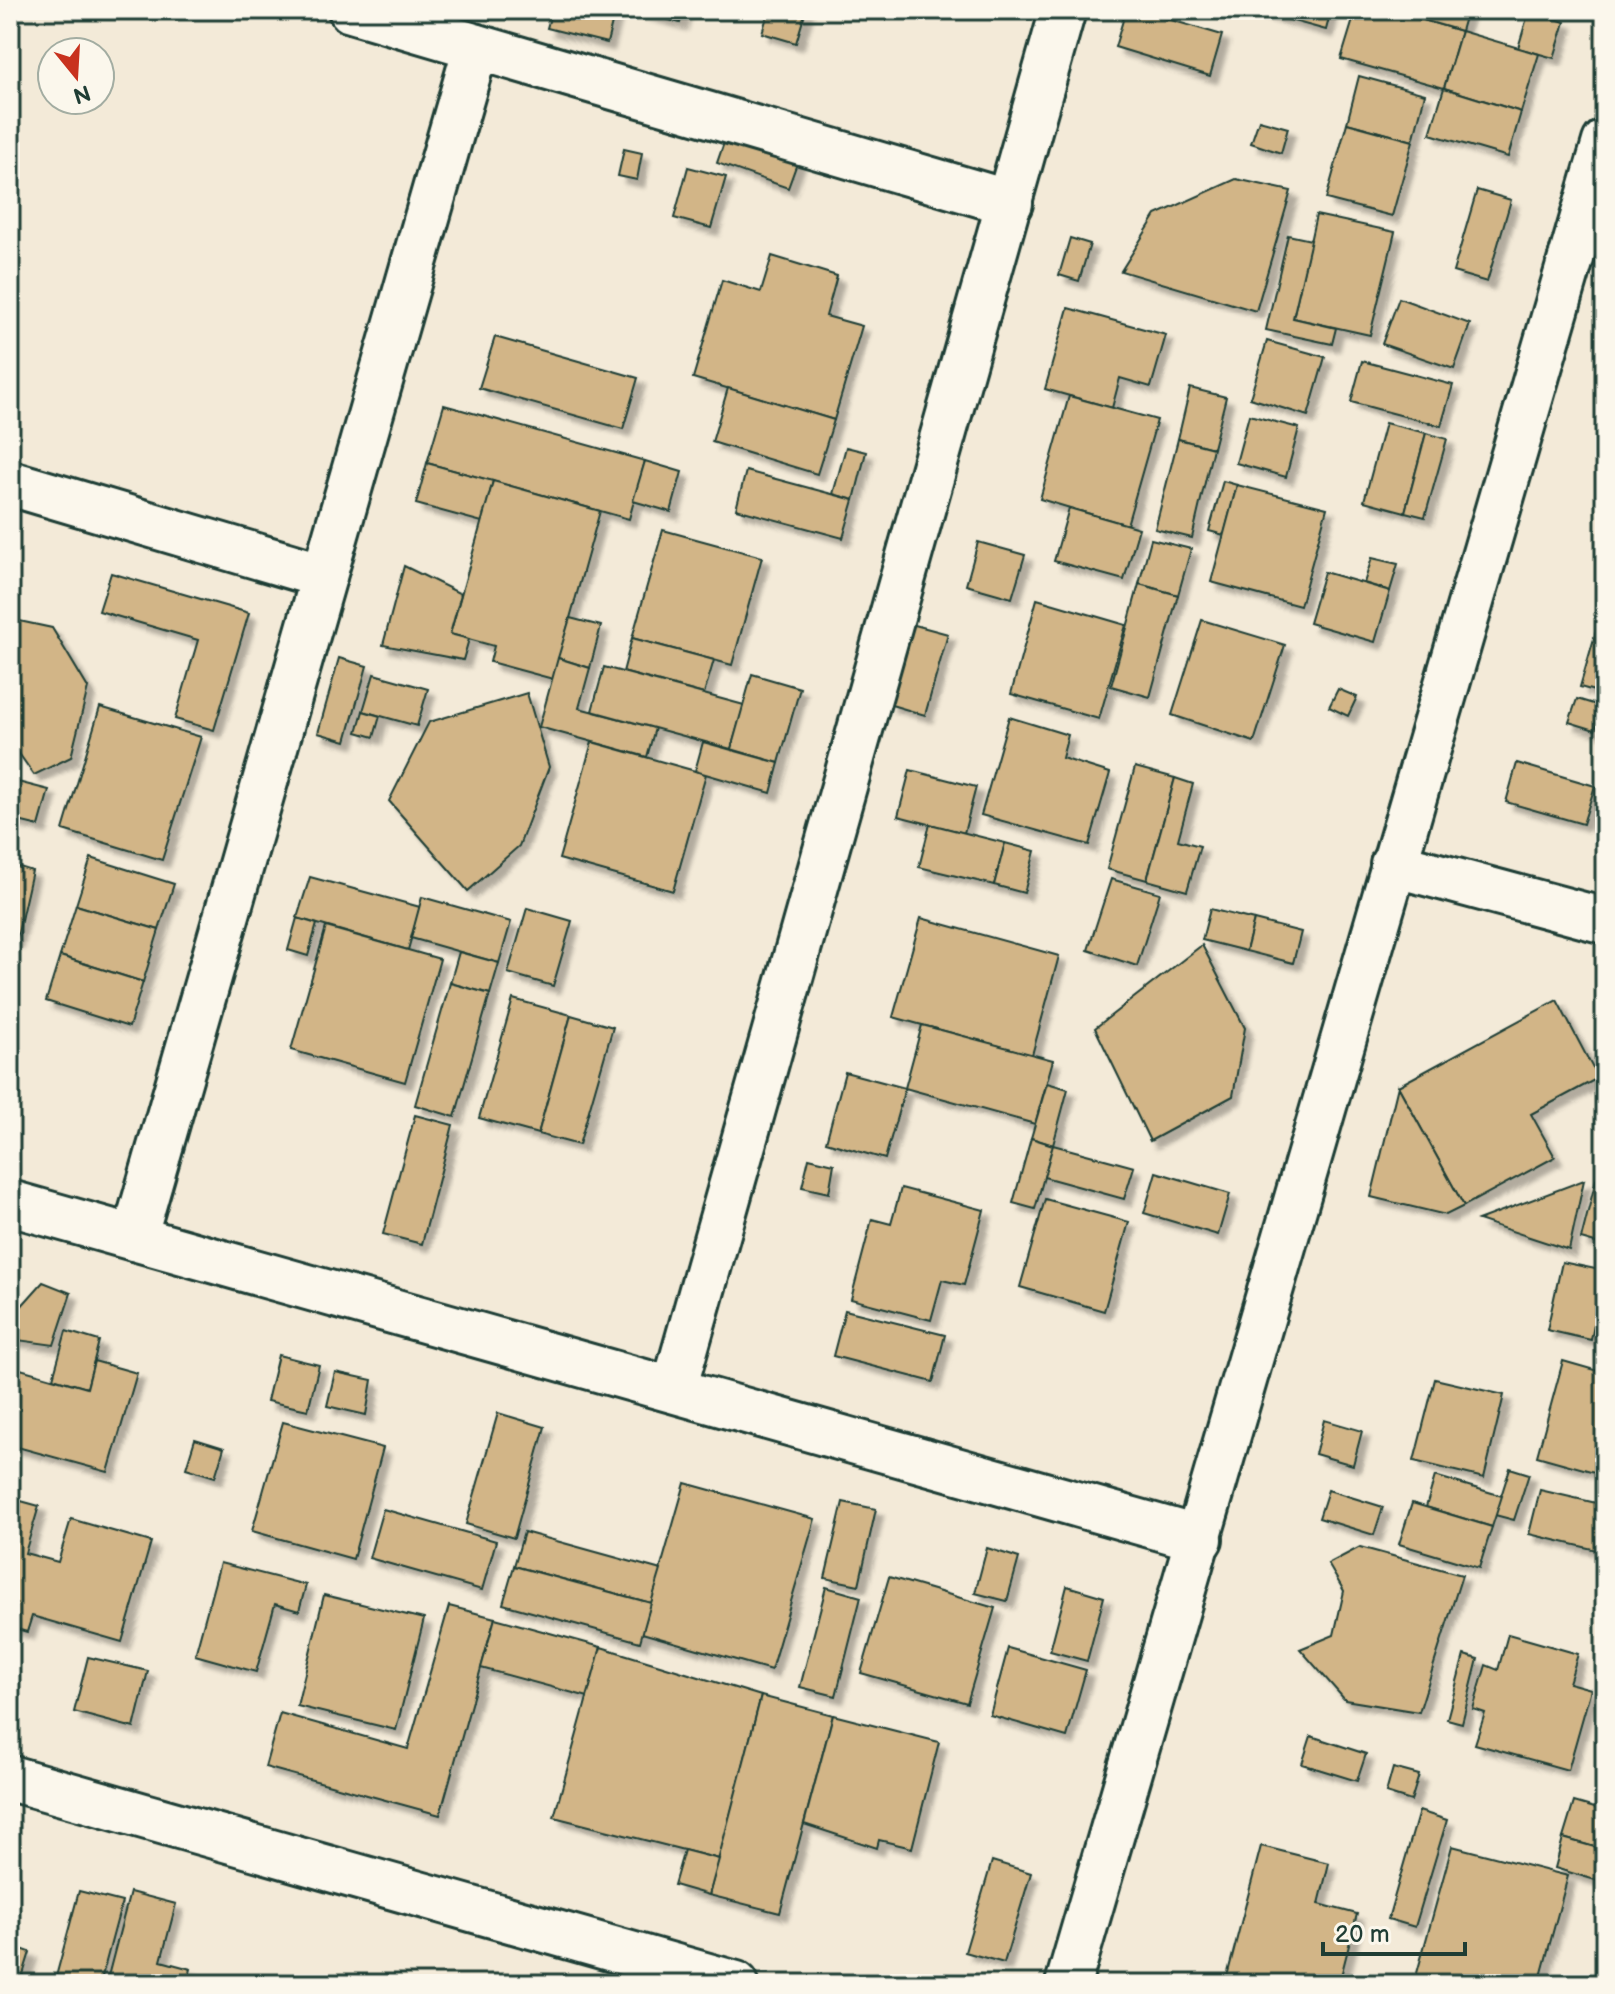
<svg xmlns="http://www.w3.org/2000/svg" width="1615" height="1994" font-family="'Balsamiq Sans',sans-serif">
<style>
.building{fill:#d2b587;stroke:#1f3d34;stroke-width:2;filter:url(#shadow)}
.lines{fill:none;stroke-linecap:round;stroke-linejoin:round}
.minor-casing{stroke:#1f3d34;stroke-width:50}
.minor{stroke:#fbf7ec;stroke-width:44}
</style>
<defs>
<filter id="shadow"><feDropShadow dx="7" dy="7" stdDeviation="2" flood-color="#0004"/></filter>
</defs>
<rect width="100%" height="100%" fill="#f3ead8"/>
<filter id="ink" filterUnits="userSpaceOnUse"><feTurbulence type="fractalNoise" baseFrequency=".0125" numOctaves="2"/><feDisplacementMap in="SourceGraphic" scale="16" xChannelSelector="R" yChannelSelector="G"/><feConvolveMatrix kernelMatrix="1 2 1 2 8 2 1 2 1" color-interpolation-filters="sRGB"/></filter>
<g filter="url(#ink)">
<g class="building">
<path d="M552,10l63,1 -8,32 -60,-15z"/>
<path d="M633,10h51l-4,13z"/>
<path d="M769,10h37l-10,33 -34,-10z"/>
<path d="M1126,10h11l85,25 -12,41 -95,-29z"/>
<path d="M1253,10h78l-5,20z"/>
<path d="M1356,10h33l72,21 -17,57 -103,-29z"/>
<path d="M1389,10h78l-6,21z"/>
<path d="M1529,11l36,11 -11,36 -36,-10z"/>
<path d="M1461,31l78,23 -18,58 -77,-24z"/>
<path d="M1359,76l66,18 -12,47 -66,-18z"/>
<path d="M1444,88l77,24 -13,45 -78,-23z"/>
<path d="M1259,120l29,8 -7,25 -30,-10z"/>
<path d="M1347,123l66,18 -21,75 -66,-17z"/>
<path d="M728,131l72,24 -12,33 -71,-25z"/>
<path d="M624,149l18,4 -5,27 -19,-4z"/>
<path d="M688,167l38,10 -15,51 -37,-10z"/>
<path d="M1236,179l55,12 -35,120 -135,-40 35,-56z"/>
<path d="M1477,190l34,10 -24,82 -34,-10z"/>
<path d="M1316,215l79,17 -25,103 -77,-17z"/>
<path d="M1288,235l23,5 -18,78 43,10 -4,16 -66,-14z"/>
<path d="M1070,238l20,6 -11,37 -20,-6z"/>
<path d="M772,256l65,20 -11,40 36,10 -28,94 -141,-42 29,-98 39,12z"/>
<path d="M1399,298l71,26 -16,45 -72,-25z"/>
<path d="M1068,308l98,27 -15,52 -31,-9 -8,30 -67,-19z"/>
<path d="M495,337l143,41 -15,51 -144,-41z"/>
<path d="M1267,341l58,16 -17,59 -58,-18z"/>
<path d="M1362,361l91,24 -12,41 -90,-24z"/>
<path d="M728,388l106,32 -17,54 -105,-32z"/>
<path d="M1190,388l36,9 -13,51 -35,-9z"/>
<path d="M1069,396l88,24 -30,105 -87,-26z"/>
<path d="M444,405l201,56 -16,58 -202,-56z"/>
<path d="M1249,415l50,13 -13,49 -50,-14z"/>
<path d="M1385,423l41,10 -21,79 -41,-11z"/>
<path d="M1426,433l21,6 -22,78 -20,-5z"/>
<path d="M1178,439l35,9 -21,90 -37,-9z"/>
<path d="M846,447l20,5 -12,48 -21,-6z"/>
<path d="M645,461l37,11 -11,40 -38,-11z"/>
<path d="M427,463l66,18 -11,41 -66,-18z"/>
<path d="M746,471l108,29 -11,38 -107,-29z"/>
<path d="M493,481l107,30 -47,168 -63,-17 4,-16 -44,-12z"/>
<path d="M1223,481l14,4 -13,50 -15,-4z"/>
<path d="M1237,485l90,23 -27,98 -89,-24z"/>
<path d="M1069,508l70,20 -15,52 -70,-19z"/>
<path d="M663,530l99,27 -30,108 -100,-27z"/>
<path d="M1151,539l40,10 -13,46 -39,-11z"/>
<path d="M978,542l47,13 -13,43 -46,-13z"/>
<path d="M1372,558l26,6 -8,27 -26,-8z"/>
<path d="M404,566l57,28 -11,40 19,5 -6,21 -80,-15z"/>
<path d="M1324,572l66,19 -15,51 -66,-19z"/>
<path d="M111,573l138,40 -35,117 -39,-11 23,-79 -99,-29z"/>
<path d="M1139,584l39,11 -28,102 -39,-11z"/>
<path d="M1037,599l89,26 -27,94 -88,-25z"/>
<path d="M1605,600v94l-25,-7z"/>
<path d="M570,618l31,8 -11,42 -32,-10z"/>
<path d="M10,619l42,9 36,60 -17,69 -37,18 -21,-30 -3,3z"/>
<path d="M1202,620l83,25 -31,97 -82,-27z"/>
<path d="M911,624l37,10 -23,81 -37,-11z"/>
<path d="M632,638l82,22 -10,34 -81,-22z"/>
<path d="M339,658l28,8 -21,75 -28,-8z"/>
<path d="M558,658l32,10 -11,40 76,20 -8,29 -108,-30z"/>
<path d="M604,667l140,38 -13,44 -139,-38z"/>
<path d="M374,674l54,15 -11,37 -54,-15z"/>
<path d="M752,674l48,14 -21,75 -48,-14z"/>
<path d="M1338,689l19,8 -9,19 -19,-9z"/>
<path d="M527,693l22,74 -30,79 -51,45 -79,-90 40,-79z"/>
<path d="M1577,699l26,8 -8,23 -26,-8z"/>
<path d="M100,707l101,30 -39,123 -99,-30z"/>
<path d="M363,711l17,5 -6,21 -17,-5z"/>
<path d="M1009,717l59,18 -6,23 48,15 -21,72 -108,-30z"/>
<path d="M592,742l114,32 -33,117 -114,-32z"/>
<path d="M703,742l76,21 -8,30 -76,-22z"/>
<path d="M1517,763l78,23 -12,38 -77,-22z"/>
<path d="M1135,767l40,11 -28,102 -40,-11z"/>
<path d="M910,770l66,17 -12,46 -66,-17z"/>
<path d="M1175,778l18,6 -15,56 22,6 -13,45 -40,-11z"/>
<path d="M10,780l39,10 -10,36 -29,-7z"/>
<path d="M930,824l75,19 -11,42 -75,-18z"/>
<path d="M1005,843l30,8 -11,42 -30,-8z"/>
<path d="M91,858l83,26 -15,46 -83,-25z"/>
<path d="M10,864l22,7 -16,71 -6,-2z"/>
<path d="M310,877l110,30 -12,43 -111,-32z"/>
<path d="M1111,879l49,14 -23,73 -49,-16z"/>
<path d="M422,897l89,25 -12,41 -88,-25z"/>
<path d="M76,905l83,25 -16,52 -83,-26z"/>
<path d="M527,908l45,13 -19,65 -45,-13z"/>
<path d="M1210,909l44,11 -8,31 -44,-11z"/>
<path d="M297,918l20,6 -9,32 -20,-6z"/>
<path d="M921,918l138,38 -27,99 -139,-38z"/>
<path d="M1254,920l47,12 -8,31 -47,-12z"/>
<path d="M326,927l114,32 -35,123 -114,-32z"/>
<path d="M1202,945l43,83 -12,68 -83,45 -55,-113z"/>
<path d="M459,952l40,11 -9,31 -40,-11z"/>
<path d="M60,956l83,26 -14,45 -83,-26z"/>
<path d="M450,983l40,11 -35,123 -40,-12z"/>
<path d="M513,999l58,16 -33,119 -59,-16z"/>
<path d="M1557,1000l41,78 -67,36 24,43 -91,49 -66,-120z"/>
<path d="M571,1015l42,12 -34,118 -41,-11z"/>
<path d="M922,1025l131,35 -18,64 -130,-36z"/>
<path d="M845,1072l60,16 -20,71 -59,-17z"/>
<path d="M1047,1083l21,6 -15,56 -22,-7z"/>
<path d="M1398,1086l66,120 -18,9 -75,-18z"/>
<path d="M415,1115l38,10 -31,119 -39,-10z"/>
<path d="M1031,1138l22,7 -18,64 -22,-6z"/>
<path d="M1605,1144v91l-3,10 -21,-6z"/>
<path d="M1053,1145l81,22 -10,32 -80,-22z"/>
<path d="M809,1158l25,6 -5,29 -27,-6z"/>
<path d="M1156,1172l74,22 -12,41 -74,-22z"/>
<path d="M1584,1180l-15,70 -91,-30z"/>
<path d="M901,1188l83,22 -20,75 -22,-5 -11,40 -80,-21 21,-80 19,5z"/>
<path d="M1045,1199l84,23 -25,89 -84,-24z"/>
<path d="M1605,1235v29l-7,-1z"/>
<path d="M1562,1262l43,9 -14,69 -44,-10z"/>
<path d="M43,1282l28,11 -17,52 -44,-6v-20z"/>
<path d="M845,1310l100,25 -12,47 -100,-26z"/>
<path d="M66,1331l33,10 -12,47 -34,-10z"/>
<path d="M278,1355l41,10 -11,45 -41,-9z"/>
<path d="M94,1361l43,12 -29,99 -98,-27v-79l77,22z"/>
<path d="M1563,1361l42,12v102l-68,-19z"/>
<path d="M335,1372l37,8 -6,35 -39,-9z"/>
<path d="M1435,1379l69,16 -20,83 -70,-17z"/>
<path d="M498,1413l47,14 -31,111 -48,-14z"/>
<path d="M1324,1420l38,11 -9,34 -38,-11z"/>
<path d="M283,1422l100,26 -30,111 -101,-28z"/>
<path d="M195,1439l29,9 -9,29 -29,-9z"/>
<path d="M1510,1468l19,6 -15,46 -19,-5z"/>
<path d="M1435,1476l67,20 -10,31 -66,-20z"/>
<path d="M685,1483l130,36 -44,151 -129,-37z"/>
<path d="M1328,1490l55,17 -9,28 -55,-17z"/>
<path d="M1540,1490l65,15v47l-76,-18z"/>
<path d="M10,1498l29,8 -14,47 33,9 13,-43 80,23 -29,100 -90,-26 -5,16 -17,-5z"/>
<path d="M843,1502l33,7 -17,76 -34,-7z"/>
<path d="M1412,1503l80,24 -13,41 -80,-24z"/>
<path d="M383,1509l113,32 -14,49 -113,-32z"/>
<path d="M524,1532l137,38 -10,33 -137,-37z"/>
<path d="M1360,1547l102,28 -43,137 -74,-12 -45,-51 34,-14 10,-44 -16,-27z"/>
<path d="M987,1548l32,10 -12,43 -32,-8z"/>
<path d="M220,1563l86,22 -7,26 -24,-7 -19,68 -61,-17z"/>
<path d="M514,1566l137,37 -11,39 -137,-38z"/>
<path d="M889,1577l106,31 -28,95 -106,-30z"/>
<path d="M1067,1586l37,11 -17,64 -37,-10z"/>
<path d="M826,1587l35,10 -25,99 -36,-9z"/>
<path d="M324,1595l100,24 -28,111 -99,-24z"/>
<path d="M449,1606l46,12 -55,197 -175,-48 15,-54 128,36z"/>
<path d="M495,1618l106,29 -13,50 -107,-29z"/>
<path d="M1508,1634l70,20 -9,29 22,6 -23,81 -93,-26 10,-31 -12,-4 13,-44 12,5z"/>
<path d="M601,1647l160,49 -42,163 -165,-42z"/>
<path d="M1008,1648l78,22 -19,67 -77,-22z"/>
<path d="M1464,1655l14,4 -16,64 -15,-4z"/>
<path d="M88,1657l60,14 -14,57 -60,-16z"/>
<path d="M761,1696l72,19 -53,198 -71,-18z"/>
<path d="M833,1715l106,27 -27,106 -33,-8 -2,8 -73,-24z"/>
<path d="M1311,1736l55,18 -9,27 -55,-17z"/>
<path d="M1393,1768l26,7 -8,26 -25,-8z"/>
<path d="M1574,1802l31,9v39l-42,-12z"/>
<path d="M1419,1811l28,9 -32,107 -27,-8z"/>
<path d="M1563,1838l42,12v33l-50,-15z"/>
<path d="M1261,1846l68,17 -10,41 38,10 -18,70h-114z"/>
<path d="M1452,1846l116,30 -29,108h-125z"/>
<path d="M684,1850l35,9 -10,36 -35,-10z"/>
<path d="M992,1861l39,12 -27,90 -39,-11z"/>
<path d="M79,1891l43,11 -22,82h-46z"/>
<path d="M130,1892l46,12 -15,57 30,8 -4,15h-81z"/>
<path d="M10,1945l20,7 -10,32h-10z"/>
</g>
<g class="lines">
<defs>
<g id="minor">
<path d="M351,10l659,193"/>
<path d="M10,483l314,93"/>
<path d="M1393,864l212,57"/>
<path d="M10,1203l1190,336"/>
<path d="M134,1238l342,-1191"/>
<path d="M674,1389l389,-1379"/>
<path d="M10,1778l726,206"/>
<path d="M1068,1984l537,-1842"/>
</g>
</defs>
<use href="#minor" class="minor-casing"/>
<use href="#minor" class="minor"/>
</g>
</g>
<rect width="1615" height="1994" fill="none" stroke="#fbf7ec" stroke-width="40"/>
<rect x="20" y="20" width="1575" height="1954" fill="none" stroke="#1f3d34" stroke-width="3" filter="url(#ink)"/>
<g transform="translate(76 76) rotate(162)"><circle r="38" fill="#fbf7ec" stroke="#a3ada2" stroke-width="2"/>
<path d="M0-6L14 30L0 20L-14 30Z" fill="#c8321e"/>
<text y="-12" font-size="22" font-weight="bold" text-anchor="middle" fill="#1f3d34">N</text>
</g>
<path d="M1323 1942v12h142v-12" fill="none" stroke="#1f3d34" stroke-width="4"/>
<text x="1335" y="1942" font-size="24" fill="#1f3d34" stroke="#fbf7ec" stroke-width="6" paint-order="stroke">20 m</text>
</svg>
